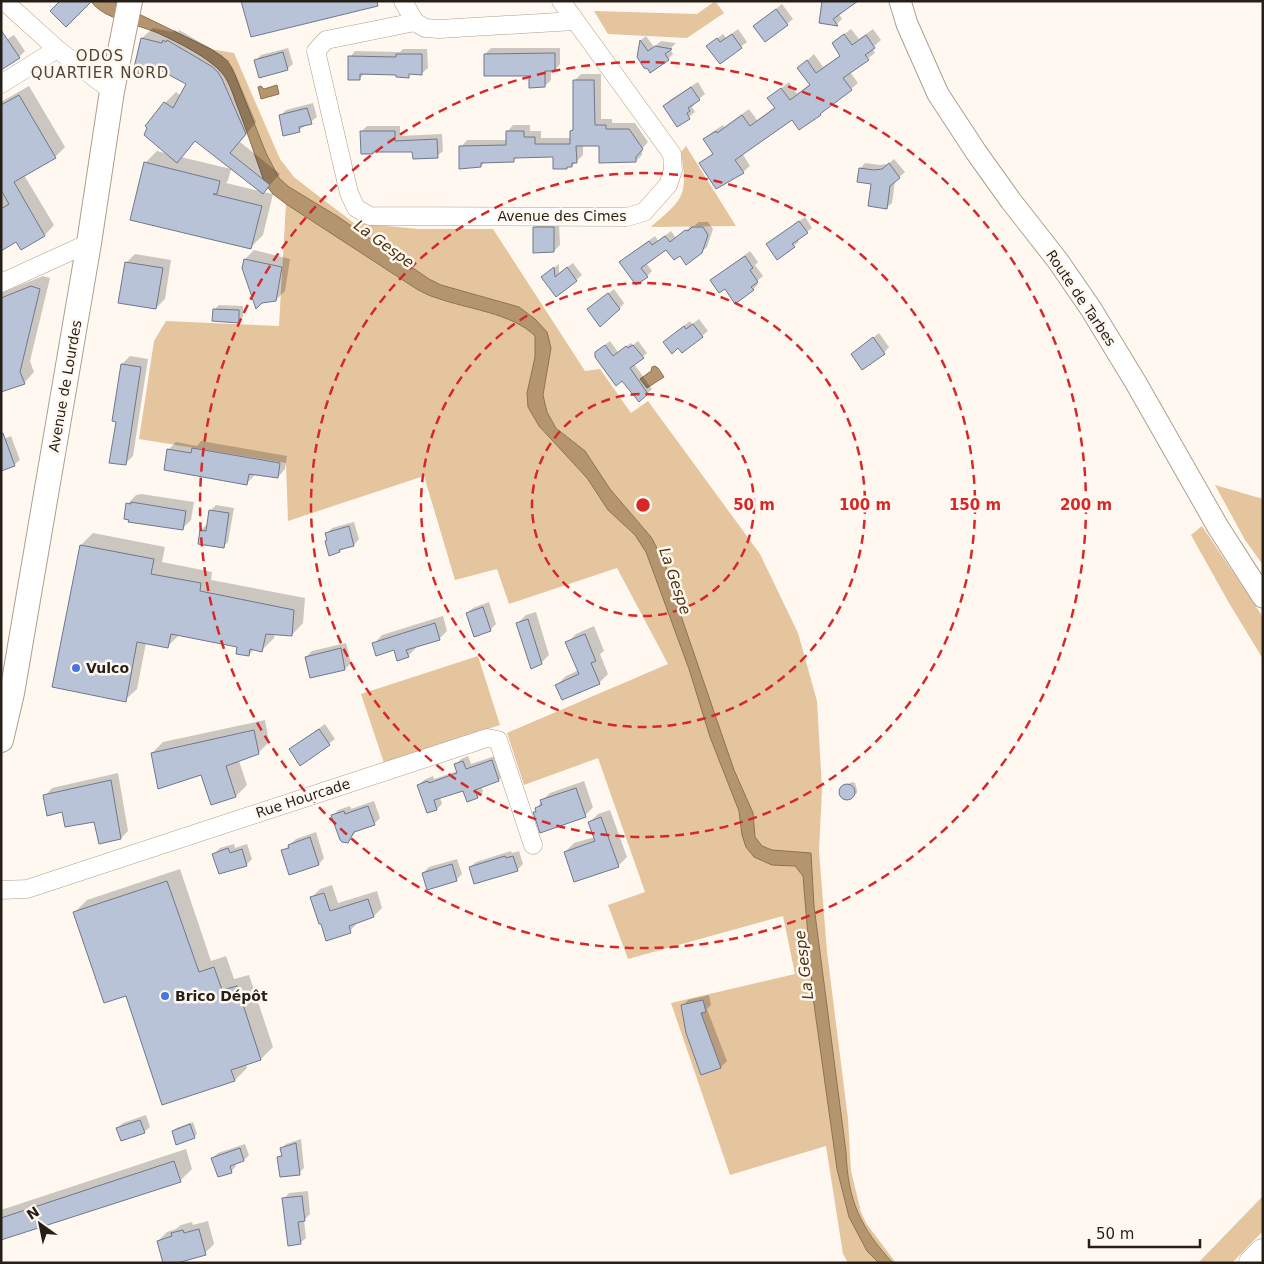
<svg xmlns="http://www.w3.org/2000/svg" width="1264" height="1264" font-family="'DejaVu Sans',sans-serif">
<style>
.green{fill:#e5c59d}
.water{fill:#b5956d;stroke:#8a7254}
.shadow{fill:#0003;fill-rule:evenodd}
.building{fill:#b9c3d8;stroke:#6f788b}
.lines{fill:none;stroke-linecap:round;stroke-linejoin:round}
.minor-casing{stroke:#ae9f8c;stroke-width:19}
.tertiary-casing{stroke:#ae9f8c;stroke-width:23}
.secondary-casing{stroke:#ae9f8c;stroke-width:26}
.motorway-casing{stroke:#ae9f8c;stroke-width:29}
.minor{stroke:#fff;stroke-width:18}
.tertiary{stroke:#fff;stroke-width:21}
.secondary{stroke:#fff;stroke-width:24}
.motorway{stroke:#fff;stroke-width:28}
.ring{fill:none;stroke:#d62828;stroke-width:2.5;stroke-dasharray:9 6}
.poi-dot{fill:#4874e7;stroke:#fff8f0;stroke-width:2}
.labels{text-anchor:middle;stroke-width:5;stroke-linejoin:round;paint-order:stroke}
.street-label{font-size:14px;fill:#251f18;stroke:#fff8f0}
.poi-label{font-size:14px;font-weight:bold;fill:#251f18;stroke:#fff8f0;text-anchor:start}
.neighbourhood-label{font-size:15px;letter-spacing:1px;fill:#514434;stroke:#fff8f0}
.water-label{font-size:15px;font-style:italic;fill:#4a3311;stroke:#fff8f0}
.centre{fill:#d62828;stroke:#fff8f0;stroke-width:2.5}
.ring-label{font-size:15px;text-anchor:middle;font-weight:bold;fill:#d62828;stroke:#fff8f0;stroke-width:5;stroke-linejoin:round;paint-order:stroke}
</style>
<rect width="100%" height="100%" fill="#fff8f0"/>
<g class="green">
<path d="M715,1l9,12 -37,25 -79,-4 -14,-23 103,3z"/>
<path d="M211,49l23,4 46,106 14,18 14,11 46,35 65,6h74l92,142 15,-2 31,44 17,-12 112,153 38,79 19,68 5,88 -3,62 8,101 21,167 3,52 10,41 5,11 30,40h-3c-33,-36 -45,-62 -47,-111l-32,-247 -3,-51 -39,-4 -10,-4 -7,-9 -2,-24 -19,-43 -56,-163 -13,-44 -14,-26 -41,-48 -25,-38 -29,-24 -9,-15 -4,-17 8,-47 -32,-41 -78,-22 -12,-6 -92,-63 -48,-29 -10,-9 -13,-25 -31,-78 -7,-14z"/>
<path d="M686,146l50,80 -85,1c33,-29 37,-30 30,-75z"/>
<path d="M286,204l129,84c7,4 15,8 22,10 30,11 75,15 98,38v21l-8,36 12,33 48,52 21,32 27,25 11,17 43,117 21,68 29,74 3,24 30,30 23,1 8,10 10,121 24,172 12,48 18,34 12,12h-31l-5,-9 -17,-108 -96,29 -59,-172 124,-29 -12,-58 -155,43 -20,-54 37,-13 -47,-134 -74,27 -17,-52 161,-69 -51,-96 -108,36 -12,-35 -42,11 -31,-104 -136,45 -2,-58 -147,-24 15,-98 12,-20 113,5z"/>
<path d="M1215,485l48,14v66l-18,-25z"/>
<path d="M1202,526l61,91v42l-34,-56 -38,-68z"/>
<path d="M478,656l22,69 -116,38 -23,-69z"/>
<path d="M1263,1196v35l-31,32h-34z"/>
</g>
<g class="water">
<path d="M91,1h21l99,48 17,12 7,14 31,78 13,25 10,9 48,29 92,63 12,6 78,22 16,12 12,13 4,16 -8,47 4,17 9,16 29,23 25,38 41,48 14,26 13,44 56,163 19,43 2,24 7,9 10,4 39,3 3,53 32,246c2,49 14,75 47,111h-14l-12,-12 -18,-34 -12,-48 -24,-172 -10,-121 -8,-10 -23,-1 -18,-8 -8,-10 -4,-12 -3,-24 -29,-74 -21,-68 -43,-117 -11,-17 -27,-25 -21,-32 -48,-52 -11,-19 -1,-14 8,-36v-21c-23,-23 -68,-27 -98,-38 -8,-2 -15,-6 -22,-10l-129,-84 -13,-10 -8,-10c-10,-28 -19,-56 -30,-84 -3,-9 -7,-20 -13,-27 -14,-16 -43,-30 -62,-39 -19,-9 -58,-15 -69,-33z"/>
<path d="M277,85l2,9 -18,5 -3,-12 3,-1 3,3z"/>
<path d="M655,366l3,2 6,9 -17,11 -7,-9 11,-8 1,-4z"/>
</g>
<g class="shadow">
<path d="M782,4l11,15 -6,5 -32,2z"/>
<path d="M839,14l3,5 -5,5 -17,-2z"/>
<path d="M153,28l20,4 2,-2 3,2 1,-2 43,25 11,13 23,54 -16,20 40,32 -17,18 10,2 -10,41 -12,12 -106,-84 12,-12 11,3 -3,-51 11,-11 5,4 7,-12 -26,-14 -6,6 -14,-38zM196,140l67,52 -37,-9 2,-3 3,-11 -50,-12z"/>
<path d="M738,29l9,13 -27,21 -12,-17 15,-12 3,4z"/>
<path d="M851,29l8,10 14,-10 8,11 -9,8 3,5 -25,19 8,11 -7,6 -59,29 -50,35 8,13 -7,6 -42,-8 12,-11 -9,-14 7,-6 12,-8 1,2 25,-18 8,11 18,-13 -6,-9 20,-16 8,12 13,-10 -11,-16 15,-14 9,13 18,-12 -8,-12z"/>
<path d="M14,35l11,16 -6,6 -18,-14z"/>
<path d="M646,36l8,11 7,-6 15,2 -6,6 3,5 -5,5 -30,-2 3,-17z"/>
<path d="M288,48l5,16 -6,5 -31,-9 5,-5z"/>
<path d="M491,48h69v16l-5,6h-4v10l-6,6 -15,-11 -45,-21z"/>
<path d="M403,49h24l1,19 -6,5h-11l-3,3 -11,-2 -32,-1 -6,6 -9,-22 5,-6 45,1z"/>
<path d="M581,74h20v45h11v4h23l13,19 -6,7v6l-6,6 -36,-16h-17v10l-11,11 -6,2 -12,-12h-36l-5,5 -28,1 -4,4 -20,-19 6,-7h40v-8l6,-7h17v6h11v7h30v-7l4,-4 -1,-46z"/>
<path d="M698,82l7,12 -11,9 1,1 -3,3 3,5 -18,14 -13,-20 6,-6z"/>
<path d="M29,86l36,61 -10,10 -31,18 30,50 -9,10 -23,13 -5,-8 -16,9v-53l4,-3 -4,-6v-85z"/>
<path d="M313,103l4,14 -18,13 -19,-14 6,-6z"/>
<path d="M367,126h33v10l42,-2 1,17 -6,5 -23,-6 -39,1 -2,2 -11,-22z"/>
<path d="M894,159l11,13 -10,9 -3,22 -6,5 -13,-25 -13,-14 5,-6 15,2 8,-1z"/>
<path d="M805,217l7,11 -15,11 2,2 -5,5 -21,-6z"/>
<path d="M540,222h19l1,23 -6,6 -20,-23z"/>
<path d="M699,222h9l5,7 -6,18 -6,5 -21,2 -13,-6 -21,15 6,8 -5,5 -21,-19 29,-21 3,5 13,-10 5,7 15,-12h3z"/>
<path d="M254,250l36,9 -5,32 -9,9 -33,-32 2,-9z"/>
<path d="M750,251l8,11 -3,3 8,11 -7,6 2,2 -5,6 -28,-3 -13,-7z"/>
<path d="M135,254l36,6 -6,39 -9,9 -30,-45z"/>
<path d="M573,263l9,12 -6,5 -34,-3 17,-13v9z"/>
<path d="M43,276l7,2 -20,83 4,11 -10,11 -23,7v-97z"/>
<path d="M614,289l10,14 -5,6 -25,-5z"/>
<path d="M219,305l24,1v11l-5,5 -24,-12z"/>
<path d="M699,319l9,12 -6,5 -38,6 26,-21 2,3z"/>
<path d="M879,333l10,14 -5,6 -32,1z"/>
<path d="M610,341l8,11 13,-9 2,2 5,-4 9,12 -13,11 18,25 -5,5 -46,-46z"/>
<path d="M130,356l18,3 -15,97 -8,8 -8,-43 5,-57z"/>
<path d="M11,436l9,24 -6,5 -13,-25z"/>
<path d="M201,441l86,15 -2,13 -7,8 -23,-4 -1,3 -8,8 -77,-35 7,-7 21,4z"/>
<path d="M141,494l53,8 -3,18 -9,9 -54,-25 8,-9z"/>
<path d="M216,505l18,3 -6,34 -5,5 -22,-17 5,-5h2l3,-15z"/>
<path d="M354,522l5,17 -5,6 -11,3 -3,3 -12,-12 -1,-5 5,-6z"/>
<path d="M93,533l72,14 -3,15 50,10 -1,8 94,18 -2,25 -11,12 -17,-2 -1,5 -12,12 -8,-1 -5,6 -10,-9 -60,-11 -12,12 -21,-4 -9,46 -12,11 -44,-155z"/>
<path d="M489,602l7,22 -6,6 -23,-17 6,-5z"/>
<path d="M536,612l13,43 -8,8 -23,-40 8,-8z"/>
<path d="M443,616l4,15 -8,8 -23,7v2l-8,8 -13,-7 -21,-5 8,-9z"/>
<path d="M594,626l10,25 -4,3 8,20 -8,8 -38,16 -5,-13 9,-9 13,-6 -12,-27 9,-9z"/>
<path d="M346,643l5,20 -6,6 -34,8 -5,-20 6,-6z"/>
<path d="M265,720l4,22 -11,11 -19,8 8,24 -11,11 -24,8 -10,-31 -50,-20 11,-11z"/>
<path d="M325,724l10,15 -34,25 -10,-15z"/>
<path d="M498,755l6,19 -5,6 -18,6 2,6 -5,5 -14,-8 -24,8 2,7 -5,5 -9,3 -10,-27 6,-5 9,-4 1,3 24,-8 -2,-7 5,-5 7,-3 3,8z"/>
<path d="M118,773l10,58 -7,7 -26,-18 -32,-9 -18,-15 7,-8z"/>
<path d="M584,781l9,26 -8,9 -50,-3 6,-12 9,-8z"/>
<path d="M852,782l3,1 2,7v3l-10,6h-3l-4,-5 2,-7z"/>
<path d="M374,801l6,17 -6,6 -17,6 -9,12 -15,-26 5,-6 12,-4 1,3z"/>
<path d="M610,810l17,47 -9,9 -53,-14 9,-9 21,-6 -5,-15 8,-8z"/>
<path d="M316,832l8,26 -5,6 -29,9 -7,-22 13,-12z"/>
<path d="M234,844l1,4 12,-4 5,15 -6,6 -32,-11 6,-6z"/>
<path d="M511,851l1,2 7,-2 4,13 -6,6 -47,-3 6,-5z"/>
<path d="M457,859l5,15 -6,6 -33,-7 6,-6z"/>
<path d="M180,869l31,92 15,-5 8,23 15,-4 24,72 -12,12 -15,5 1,4 -12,12 -72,24 -36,-109 -52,-83 12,-12z"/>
<path d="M332,885l6,18 39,-12 5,17 -8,8 -16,6 -8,9 -38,-34 8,-8z"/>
<path d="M709,995l2,10 -4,4 20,52 -6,6 -19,7 -20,-68 6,-6z"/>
<path d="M146,1115l4,12 -6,5 -26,-4 5,-5z"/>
<path d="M193,1122l4,12 -3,3 -21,-6 3,-3z"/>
<path d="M301,1139l3,29 -5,5 -20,-16 4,-3 -2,-5 5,-5z"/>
<path d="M245,1144l4,11 -5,5 -9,3 1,3 -5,6 -18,-14 5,-5z"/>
<path d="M186,1149l6,20 -12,12 -179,58v-29z"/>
<path d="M308,1191l2,23 -6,6 2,18 -6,5 -16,-44 5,-6z"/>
<path d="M208,1221l6,23 -9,9 -47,-12 9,-9 9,-3 5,-4 11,-3 1,3z"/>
</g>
<g class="building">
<path d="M60,1h32l-26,26 -16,-16z"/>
<path d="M241,1h136l1,5 -127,31z"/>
<path d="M822,1h36l-25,18 5,7 -19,-3z"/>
<path d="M776,9l12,16 -23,17 -12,-16z"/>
<path d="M1,30l19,28 -19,12z"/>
<path d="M732,34l10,14 -22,16 -14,-18 11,-8 3,4z"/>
<path d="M844,34l8,11 14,-10 9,13 -10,7 4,5 -26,18 9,12 -32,24 1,1 -22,15 -7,-10 -57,40 9,13 -28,16 -17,-26 14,-9 -10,-15 13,-8 1,2 25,-18 8,11 25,-18 -8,-10 14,-10 9,12 20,-15 -13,-17 10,-8 9,13 24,-17 -8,-13z"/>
<path d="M141,38l21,5 1,-3 3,2 1,-2 44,26 7,6 4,7 24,55 -16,19 40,32 -7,9 -68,-53 -18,22 -33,-28 3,-7 -2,-2 19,-24 9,6 13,-24 -28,-15 -1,9 -24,-6z"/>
<path d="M640,40l8,11 7,-5 17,3 -7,5 4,6 -19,13 -2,-4 -4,-1 -7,-11z"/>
<path d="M283,52l5,18 -29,8 -5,-18z"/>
<path d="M555,53v18h-10v16l-16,1v-12h-45v-22z"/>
<path d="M396,54h26v21l-13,-1v4l-13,-1v-2l-36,-1v6h-12v-24l48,1z"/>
<path d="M573,80h21l1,45h11v4h23l14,20 -7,8v5l-37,1v-17h-23l1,17h-5v4h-5v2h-14v-12l-39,1v4l-33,1v4l-22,2v-23l47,-1v-14h18v6h11v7h35v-13l3,-1z"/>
<path d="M691,87l9,13 -12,8 2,3 -3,2 3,6 -13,8 -14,-21z"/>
<path d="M19,95l37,63 -42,24 31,54 -24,14 -5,-8 -15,9v-42l8,-5 -8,-14v-85z"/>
<path d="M307,108l5,16 -13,3 1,5 -17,4 -4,-21z"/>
<path d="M360,131h35v10l42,-2 1,19 -25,1 -1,-7h-39v2h-12z"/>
<path d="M144,162l76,19 -3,13h-4l49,12 -11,43 -121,-29z"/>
<path d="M889,163l11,15 -10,8 -3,23 -19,-3 3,-22 -14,-2 2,-14 15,2 8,-1z"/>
<path d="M799,221l9,12 -16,11 3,3 -18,13 -11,-16z"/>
<path d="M533,227h21v25l-21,1z"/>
<path d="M692,227h11l5,8 -6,18 -16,12 -6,-9 -6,4 -8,-10 -25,18 7,9 -12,8 -17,-23 30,-21 3,4 13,-9 5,6 15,-12 3,1z"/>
<path d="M745,256l8,12 -3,2 8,12 -7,5 3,3 -19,14 -10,-15 -6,4 -9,-13z"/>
<path d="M244,259l38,8 -6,34 -14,2 -6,6 -14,-41z"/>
<path d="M125,262l38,6 -7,41 -38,-6z"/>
<path d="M554,267l1,10 12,-10 10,14 -21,16 -15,-20z"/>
<path d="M31,286l9,3 -20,83 5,12 -24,8v-94z"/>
<path d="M608,293l12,16 -20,18 -13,-18z"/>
<path d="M213,309l26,1v13l-27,-2z"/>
<path d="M693,324l10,13 -21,16 -4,-5 -6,6 -9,-12 21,-16 2,3z"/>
<path d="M873,337l12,17 -23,16 -11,-16z"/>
<path d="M605,345l8,11 13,-10 2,2 5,-3 11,13 -14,10 18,26 -9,8 -17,-21 -6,5 -21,-29v-5z"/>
<path d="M121,364l20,3 -15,98 -17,-2 7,-41 -4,-1z"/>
<path d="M1,433h2l12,33 -14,5z"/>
<path d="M192,448l88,15 -2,15 -29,-4 -2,11 -83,-15 3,-21 24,4z"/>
<path d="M131,502l55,9 -3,19 -55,-8 1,-2 -5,-1 2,-16 5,1z"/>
<path d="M209,510l20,3 -5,35 -26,-4 2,-14 6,1z"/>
<path d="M349,526l5,20 -15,4 1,2 -11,4 -4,-15 2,-1 -2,-7z"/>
<path d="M80,545l74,14 -3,15 50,9 -1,8 94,19 -2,26 -26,-2 -4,18 -12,-3 -1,7 -13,-2 1,-7 -66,-13 -3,14 -31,-6 -11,60 -74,-15z"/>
<path d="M483,607l8,24 -17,6 -8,-24z"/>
<path d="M528,619l14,45 -11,5 -15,-46z"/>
<path d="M435,623l5,17 -34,10 3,7 -12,4 -3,-11 -18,6 -4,-13z"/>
<path d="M585,634l10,25 1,2 -5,2 9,21 -38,16 -7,-15 24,-11 -14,-32z"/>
<path d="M341,648l4,22 -35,8 -5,-21z"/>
<path d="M319,729l11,16 -30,21 -11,-17z"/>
<path d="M254,730l5,24 -33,12 10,31 -25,8 -10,-30 -43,14 -7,-36z"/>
<path d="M492,760l7,21 -24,9 3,8 -11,4 -4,-11 -29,9 3,10 -10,3 -10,-28 11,-4 1,2 28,-10 -3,-9 9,-3 3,8z"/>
<path d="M111,780l10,59 -22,5 -5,-22 -29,5 -3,-15 -15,4 -4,-21z"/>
<circle cx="847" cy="792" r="8"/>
<path d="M576,788l10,29 -46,16 -7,-21h3l-1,-4 7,-3 -2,-5z"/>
<path d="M368,806l7,19 -21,7 -6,11 -6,-1 -2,-2 -9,-25 13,-4 1,3z"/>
<path d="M601,817l18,50 -45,15 -10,-30 31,-11 -7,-19z"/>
<path d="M310,837l9,28 -30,10 -8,-25 8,-2 -1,-3z"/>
<path d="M228,848l2,5 12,-4 5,17 -28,8 -7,-20z"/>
<path d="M505,856l1,2 7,-2 5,15 -44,13 -5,-17z"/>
<path d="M452,864l5,17 -30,9 -5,-17z"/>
<path d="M167,881l32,91 15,-5 8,23 15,-4 24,74 -30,10 4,11 -73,24 -36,-109 -22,7 -31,-91z"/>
<path d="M324,893l6,18 38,-12 6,18 -25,9 2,7 -25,8 -5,-17h-2l-9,-27z"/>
<path d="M703,1000l3,12 -5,1 20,55 -20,7 -15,-42 -5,-28z"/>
<path d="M140,1120l5,13 -24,8 -5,-13z"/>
<path d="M190,1124l5,14 -19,7 -4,-14z"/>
<path d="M296,1143l4,32 -20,2 -3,-20 5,-1 -2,-8z"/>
<path d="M240,1148l4,13 -14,5 2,7 -14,4 -7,-19z"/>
<path d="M174,1161l7,21 -180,58v-22z"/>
<path d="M302,1196l3,25 -7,1 3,22 -13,2 -6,-48z"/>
<path d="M199,1229l7,26 -29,8h-14l-6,-22 15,-5 -1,-3 12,-3 1,3z"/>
</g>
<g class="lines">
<defs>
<g id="minor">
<path d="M4,1l53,48 55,42"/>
<path d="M403,1l12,21 -89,18 -10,11 33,142 7,15 14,8 257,1 17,-5 24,-27 5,-15 -1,-16 -111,-153"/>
<path d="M415,22l10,6 14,1 135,-8"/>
<path d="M1,84l56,-35"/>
<path d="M1,283l88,-40"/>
<path d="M1,890l26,-1 460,-151 11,2 35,105"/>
</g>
<path id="tertiary" d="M900,1l7,23 31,70 38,58 35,49 47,60 33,48 45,74 82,144 45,70"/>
<path id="secondary" d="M1,740l11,-47 77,-450 23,-152 18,-90"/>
<path id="motorway" d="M1253,1263l10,-10"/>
</defs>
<use href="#minor" class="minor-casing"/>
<use href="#tertiary" class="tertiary-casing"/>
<use href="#secondary" class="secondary-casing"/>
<use href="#motorway" class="motorway-casing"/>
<use href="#minor" class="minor"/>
<use href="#tertiary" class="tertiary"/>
<use href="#secondary" class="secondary"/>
<use href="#motorway" class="motorway"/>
</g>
<g class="ring">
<circle cx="643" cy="505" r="111"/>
<circle cx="643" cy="505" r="222"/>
<circle cx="643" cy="505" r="332"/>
<circle cx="643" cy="505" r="443"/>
</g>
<g class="poi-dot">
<circle cx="76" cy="668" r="5"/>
<circle cx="165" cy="996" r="5"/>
</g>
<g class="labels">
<g class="street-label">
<text x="562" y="221">Avenue des Cimes</text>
<text transform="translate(1081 298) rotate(56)" y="5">Route de Tarbes</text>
<text transform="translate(65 386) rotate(-80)" y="5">Avenue de Lourdes</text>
<text transform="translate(303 798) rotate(-18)" y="5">Rue Hourcade</text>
</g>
<g class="poi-label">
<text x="86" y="673">Vulco</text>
<text x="175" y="1001">Brico Dépôt</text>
</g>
<g class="neighbourhood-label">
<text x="100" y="61">ODOS<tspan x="100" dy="17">QUARTIER NORD</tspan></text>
</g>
<g class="water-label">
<text transform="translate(384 244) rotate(36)" y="5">La Gespe</text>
<text transform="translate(675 581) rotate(71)" y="5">La Gespe</text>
<text transform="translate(804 965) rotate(-97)" y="5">La Gespe</text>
</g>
</g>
<circle cx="643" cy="505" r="8" class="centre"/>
<g class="ring-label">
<text x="754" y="510">50 m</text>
<text x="865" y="510">100 m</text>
<text x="975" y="510">150 m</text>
<text x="1086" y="510">200 m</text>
</g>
<rect width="1264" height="1264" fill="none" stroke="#251f18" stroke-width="5"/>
<g transform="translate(40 1224) rotate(327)" stroke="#fff8f0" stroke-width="4" paint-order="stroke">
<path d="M0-4L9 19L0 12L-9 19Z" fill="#251f18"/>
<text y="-8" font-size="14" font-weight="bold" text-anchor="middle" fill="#251f18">N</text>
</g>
<path d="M1089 1239v8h111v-8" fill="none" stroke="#251f18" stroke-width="2.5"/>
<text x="1096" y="1239" font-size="15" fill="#251f18" stroke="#fff8f0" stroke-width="4" paint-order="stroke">50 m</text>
</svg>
